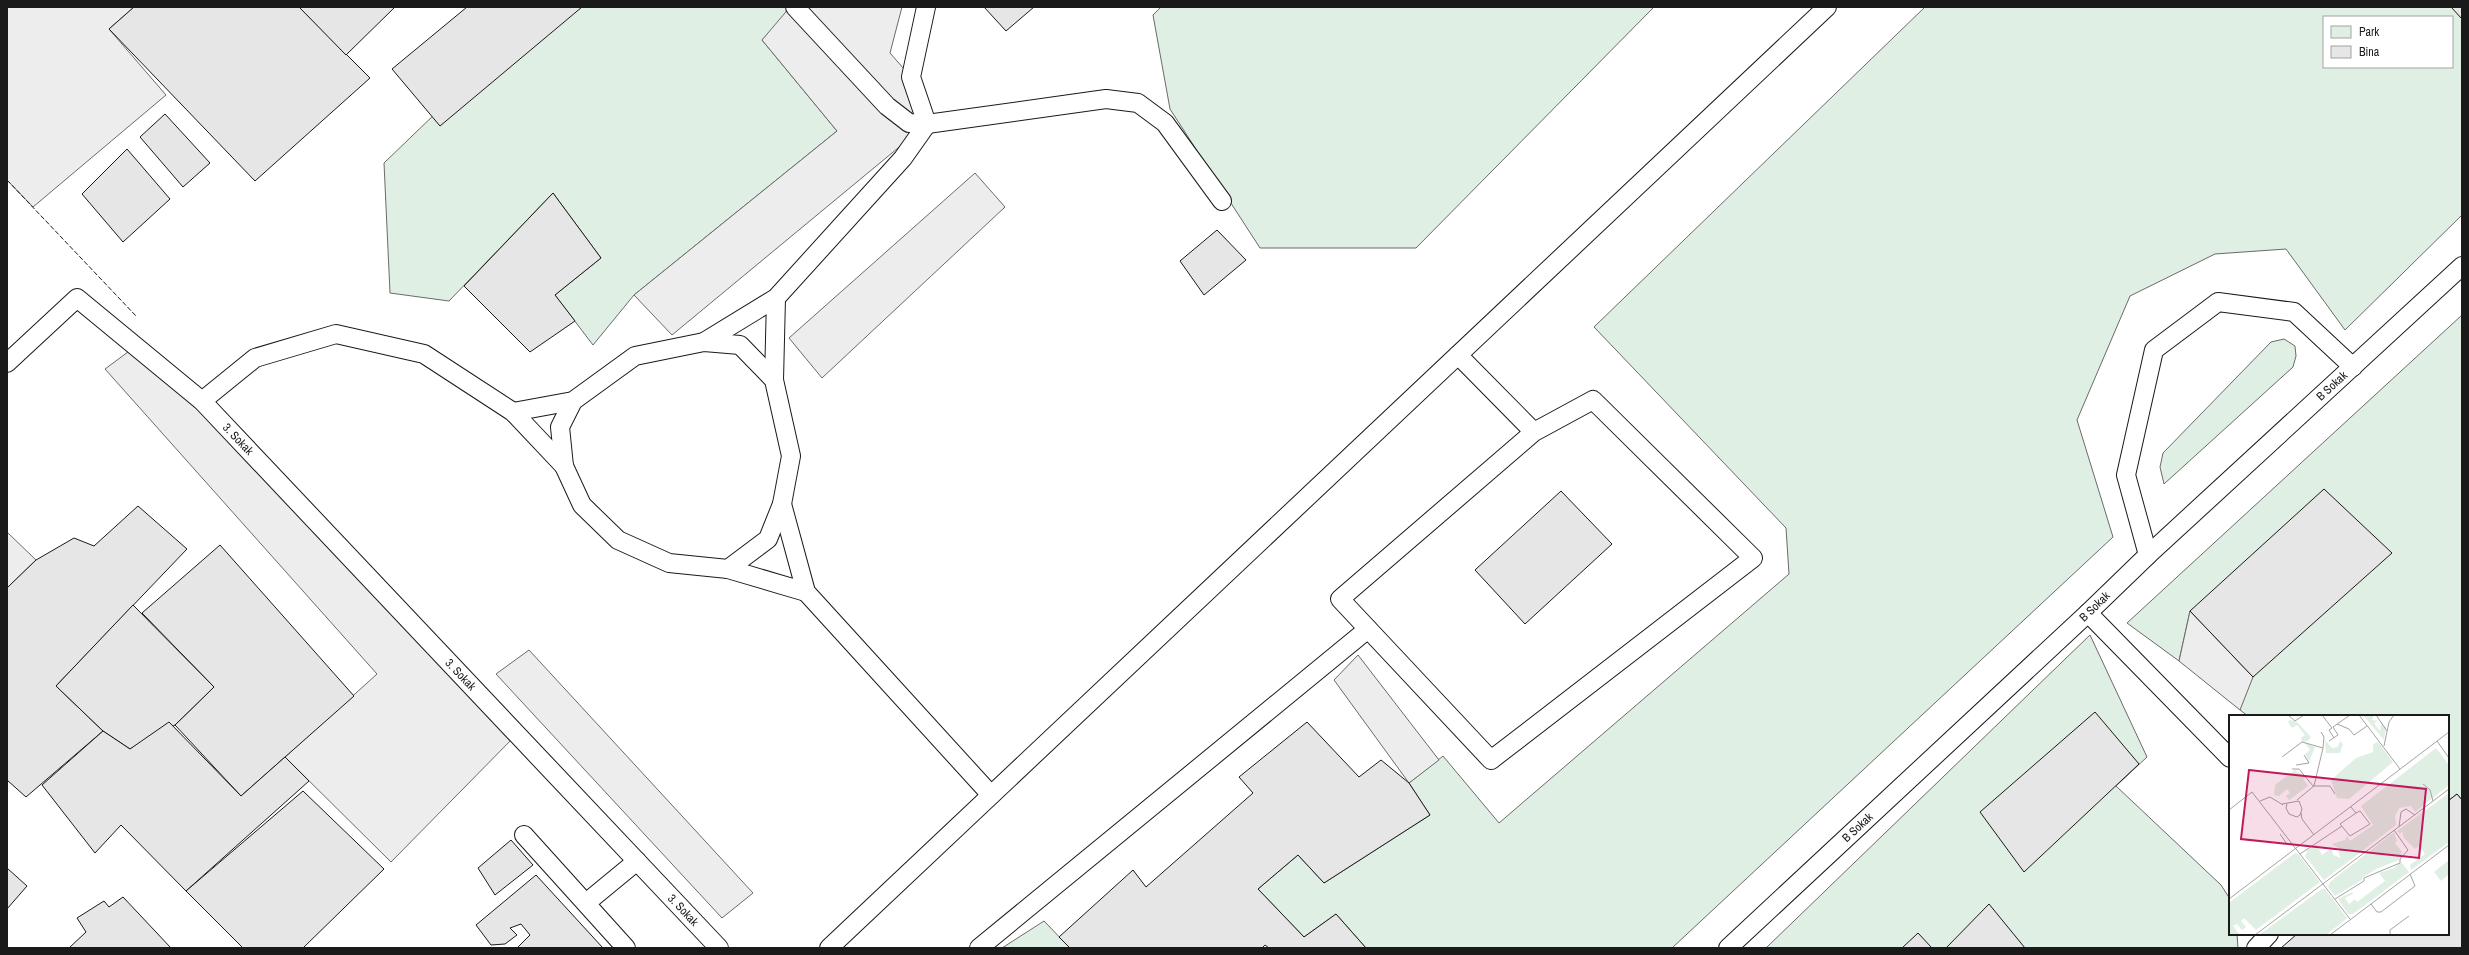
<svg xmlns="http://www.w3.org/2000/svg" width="2469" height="955" font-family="'Archivo Narrow',sans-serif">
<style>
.green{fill:#e0efe3;stroke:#6a6a6a;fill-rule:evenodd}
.parking{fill:#ededed;stroke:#6a6a6a}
.building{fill:#e6e6e6;stroke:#1a1a1a}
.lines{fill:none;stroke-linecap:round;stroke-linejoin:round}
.lane-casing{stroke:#1a1a1a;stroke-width:20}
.lane{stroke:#fff;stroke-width:18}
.fence{stroke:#1a1a1a;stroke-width:1;stroke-dasharray:5 2;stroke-linecap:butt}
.labels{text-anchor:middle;stroke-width:3;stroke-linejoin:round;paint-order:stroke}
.street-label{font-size:12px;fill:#1a1a1a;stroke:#fff}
.inset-road{fill:none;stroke:#a3a3a3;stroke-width:1}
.view{fill:#c2185b;fill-opacity:0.15;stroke:#c2185b;stroke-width:2}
.inset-edge{fill:none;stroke:#1a1a1a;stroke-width:2}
</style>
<rect width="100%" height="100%" fill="#fff"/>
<g class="green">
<path d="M546,7h248l-32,33 75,91 -203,164 -41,50 -38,-50 46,-37 -48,-65 -104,108 -59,-8 -6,-130z"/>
<path d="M1161,7h493l-238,241h-156l-90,-139 -17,-94z"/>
<path d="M1925,7h537v208l-117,115 -59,-81 -71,5 -85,42 -53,124 36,117 -441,411h-306l-30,-34 -32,23 -46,-48 40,-34 26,28 106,-68 -21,-32 34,-27 56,67 290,-249 -3,-46 -192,-201zM2324,17h128v50h-128z"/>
<path d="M2462,315v485l-5,-6 -9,7v-85h-200l-8,-6 -1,-16 -49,-83 -11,50 -52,-38z"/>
<path d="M2284,339l11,7 1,10 -3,11 -129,117 -4,-17 3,-14 108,-111z"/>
<path d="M2090,635l57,122 -31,29 105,99 9,14v35h7l1,14h-472z"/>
<path d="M1044,921l26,27h-68z"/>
</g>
<g class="parking">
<path d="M7,7h127l-25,22 57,66 -133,112 -26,-27z"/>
<path d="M790,7h112l-12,46 21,24 16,47 -255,211 -38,-40 203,-164 -75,-91z"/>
<path d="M975,173l30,34 -183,171 -33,-40z"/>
<path d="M136,346l381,388 -126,128 -106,-105 92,-83 -272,-305z"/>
<path d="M7,532l29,28 -29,28z"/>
<path d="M2190,611l63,66 -13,33 -61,-49z"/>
<path d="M529,650l224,243 -31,25 -226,-244z"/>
<path d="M1358,655l81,105 -30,23 -75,-103z"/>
</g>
<g class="building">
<path d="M134,7h165l71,71 -115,103 -146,-152z"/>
<path d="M299,7h96l-49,48z"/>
<path d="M467,7h115l-142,119 -48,-57z"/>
<path d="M984,7h50l-28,24z"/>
<path d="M2451,7h11v12z"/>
<path d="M165,114l45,49 -27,24 -43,-50z"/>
<path d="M127,149l43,50 -47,43 -41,-48z"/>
<path d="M553,193l48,65 -46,37 20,26 -45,31 -66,-66z"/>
<path d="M1217,230l29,30 -42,35 -24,-34z"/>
<path d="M2324,489l68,64 -139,124 -63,-66z"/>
<path d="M1561,491l51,53 -87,80 -50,-54z"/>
<path d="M138,506l49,43 -131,137 47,45 -77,66 -19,-17v-192l29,-28 38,-22 20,8z"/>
<path d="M220,545l134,151 -113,100 -66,-71 39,-38 -72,-74z"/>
<path d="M133,605l81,82 -39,38 -45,24 -27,-18 -47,-45z"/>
<path d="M2095,712l44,52 -115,108 -44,-60z"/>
<path d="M169,722l72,74 44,-39 24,24 -123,110 -65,-66 -26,28 -53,-68 61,-54 27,18z"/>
<path d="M1307,722l52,55 22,-17 28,23 21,32 -106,68 -26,-28 -40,34 46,48 32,-23 30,34h-97l-4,-3 -3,3h-192l-11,-11 74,-67 13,17 107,-94 -14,-16z"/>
<path d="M303,791l81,78 -81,79h-60l-57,-57z"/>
<path d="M2457,794l5,6v148h-181l16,-14h151v-133z"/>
<path d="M511,840l22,25 -38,30 -17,-27z"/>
<path d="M7,868l20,18 -20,23z"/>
<path d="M536,875l67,73h-86l13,-13 -9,-11 -11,4 7,7 -12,9 -14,1 -15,-20z"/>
<path d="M123,897l48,51h-102l17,-16 -9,-14 27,-17 5,6z"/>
<path d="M1989,904l36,44h-79z"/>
<path d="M1918,933l14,15h-30z"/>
</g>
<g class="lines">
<defs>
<g id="lane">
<path d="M795,7l92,99 22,17 18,1 179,-25 32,4 27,20 57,78"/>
<path d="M704,342l72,-44 127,-140 24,-34 -16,-47 15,-70"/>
<path d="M1458,355l76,77 -194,167 151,161 262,-202 -160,-158 -59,32"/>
<path id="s1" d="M7,363l70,-65 125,103 517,547"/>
<path d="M774,380l2,-82"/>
<path d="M202,401l53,-43 81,-24 88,20 89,58 51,54"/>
<path d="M513,412l60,-11 62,-45 69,-14 36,3 34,35 17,76 -9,48 -14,35 -40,30 -59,-6 -51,-23 -36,-35 -18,-39 -4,-39 13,-26"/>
<path d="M782,504l24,88 185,203"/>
<path d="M2148,555l-22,-80 28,-125 64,-48 76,10 59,55"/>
<path d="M728,569l78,23"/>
<path d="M2088,613l142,145"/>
<path d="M524,835l102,113"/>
<path d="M586,903l51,-42"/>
<path d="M829,948l998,-941"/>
<path d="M979,948l389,-319"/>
<path id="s2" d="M1728,948l360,-335 60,-58 314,-289"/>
<path d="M2256,948l13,-14"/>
</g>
</defs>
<use href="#lane" class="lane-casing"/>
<use href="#lane" class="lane"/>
<path class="fence" d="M7,180l129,136"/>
</g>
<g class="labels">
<g class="street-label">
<text dy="4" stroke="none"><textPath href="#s2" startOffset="825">B Sokak</textPath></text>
<text dy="4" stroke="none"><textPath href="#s1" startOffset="310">3. Sokak</textPath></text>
<text dy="4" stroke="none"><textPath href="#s2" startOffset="501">B Sokak</textPath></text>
<text dy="4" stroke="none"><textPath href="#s1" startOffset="634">3. Sokak</textPath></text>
<text dy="4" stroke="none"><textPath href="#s2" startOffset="177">B Sokak</textPath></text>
<text dy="4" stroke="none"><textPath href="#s1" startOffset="958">3. Sokak</textPath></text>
</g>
</g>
<g transform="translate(2229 715)">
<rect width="220" height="220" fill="#fff"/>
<path d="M134,0h11l-2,5 6,1 -4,2 6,8 1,-7 5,3 -2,13zM61,5l7,2 14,15 -3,4 -6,1 -1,-4 4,-3 -8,-10 -5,3 -4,-6zM96,25l7,8 6,-1 2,-6 3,3 -3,9h-14zM75,27l11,5 -6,15 -4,-8 5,-4zM149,27l15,20 -44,37 -12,-1 -6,-18 25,-22 17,-6v-8zM207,33l13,17v20l-34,27 -4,-6 -12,2 -4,8 1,9 -72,55 -19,-24 3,-7 9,-4 5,10 10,-7 1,7 8,3 -3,-6 3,-2 -9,-6 13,-4 2,-4 3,5 23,-16 -12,-19zM66,55l11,7 -3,2 5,7 -19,14 -3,-4 4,-3 -3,-4 -8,7 -5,-1 1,-10zM220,78v49l-38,28 -1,-5 15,-11 -6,-8 -4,3 -11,-11 -2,-7 -2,3 -3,-3zM165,117l3,9 -2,2 7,9 -3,8 -23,9 -14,9v2l-27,16 -7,-9 2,-5zM66,138l3,1 22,28 -64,48 -12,-12 -3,3 5,6 -4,3 -5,-6 -4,2 7,9h-11v-32zM220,145v14l-8,7 -7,-9zM172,147l8,10 -56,42h-5l-10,-15 14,-7 1,2 -8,4 4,6 6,-5 2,3 28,-21 -6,-8 15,-5zM93,174h3l22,29 -21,17h-67z" fill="#e0efe3"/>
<path class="inset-road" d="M59,0l7,6 9,-6M93,0l10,13M130,0l41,54M147,0l11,16M108,9l12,5 5,6 13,-9M103,13l-3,2 5,8M100,26l9,-6 -5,-8 17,-12M208,26l12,17M155,31l5,-24 5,-7M53,42l20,-15 21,6 1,-11 -3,-5M67,50l13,-2 -5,-8M63,54h7l14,17h17l5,8M194,69l7,6 3,11M68,85l17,-14 9,-38M31,86l10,-4 13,8M53,89l17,-3 3,8 -2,6 -3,2 -8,-3 -3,-6 1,-4M122,92l5,6 -16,11 10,12 20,-12 -10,-13 -4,2M0,95l23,-18 98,127M72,98l1,6 12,16M170,112l2,-15 5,-3 9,6M51,119l7,10M71,139l42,-28M0,184l220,-167M106,184l29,-18v-3l36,-15v-4l8,-9 -14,-20M142,189l6,8h4l34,-26 -5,-12M26,220l194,-146M101,220l119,-90M161,220v-5l19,-14"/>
<path class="view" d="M20,55l177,19 -7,69 -178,-19z"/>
<rect width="220" height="220" class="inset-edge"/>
</g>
<rect width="2469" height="955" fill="none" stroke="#1a1a1a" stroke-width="16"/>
<rect x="2323" y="16" width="130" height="52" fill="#ffffff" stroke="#a3a3a3"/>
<rect x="2331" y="26" width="20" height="12" fill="#e0efe3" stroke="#a3a3a3"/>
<text x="2359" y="36" font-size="12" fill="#1a1a1a">Park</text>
<rect x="2331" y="46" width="20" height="12" fill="#e6e6e6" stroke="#a3a3a3"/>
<text x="2359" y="56" font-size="12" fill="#1a1a1a">Bina</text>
</svg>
